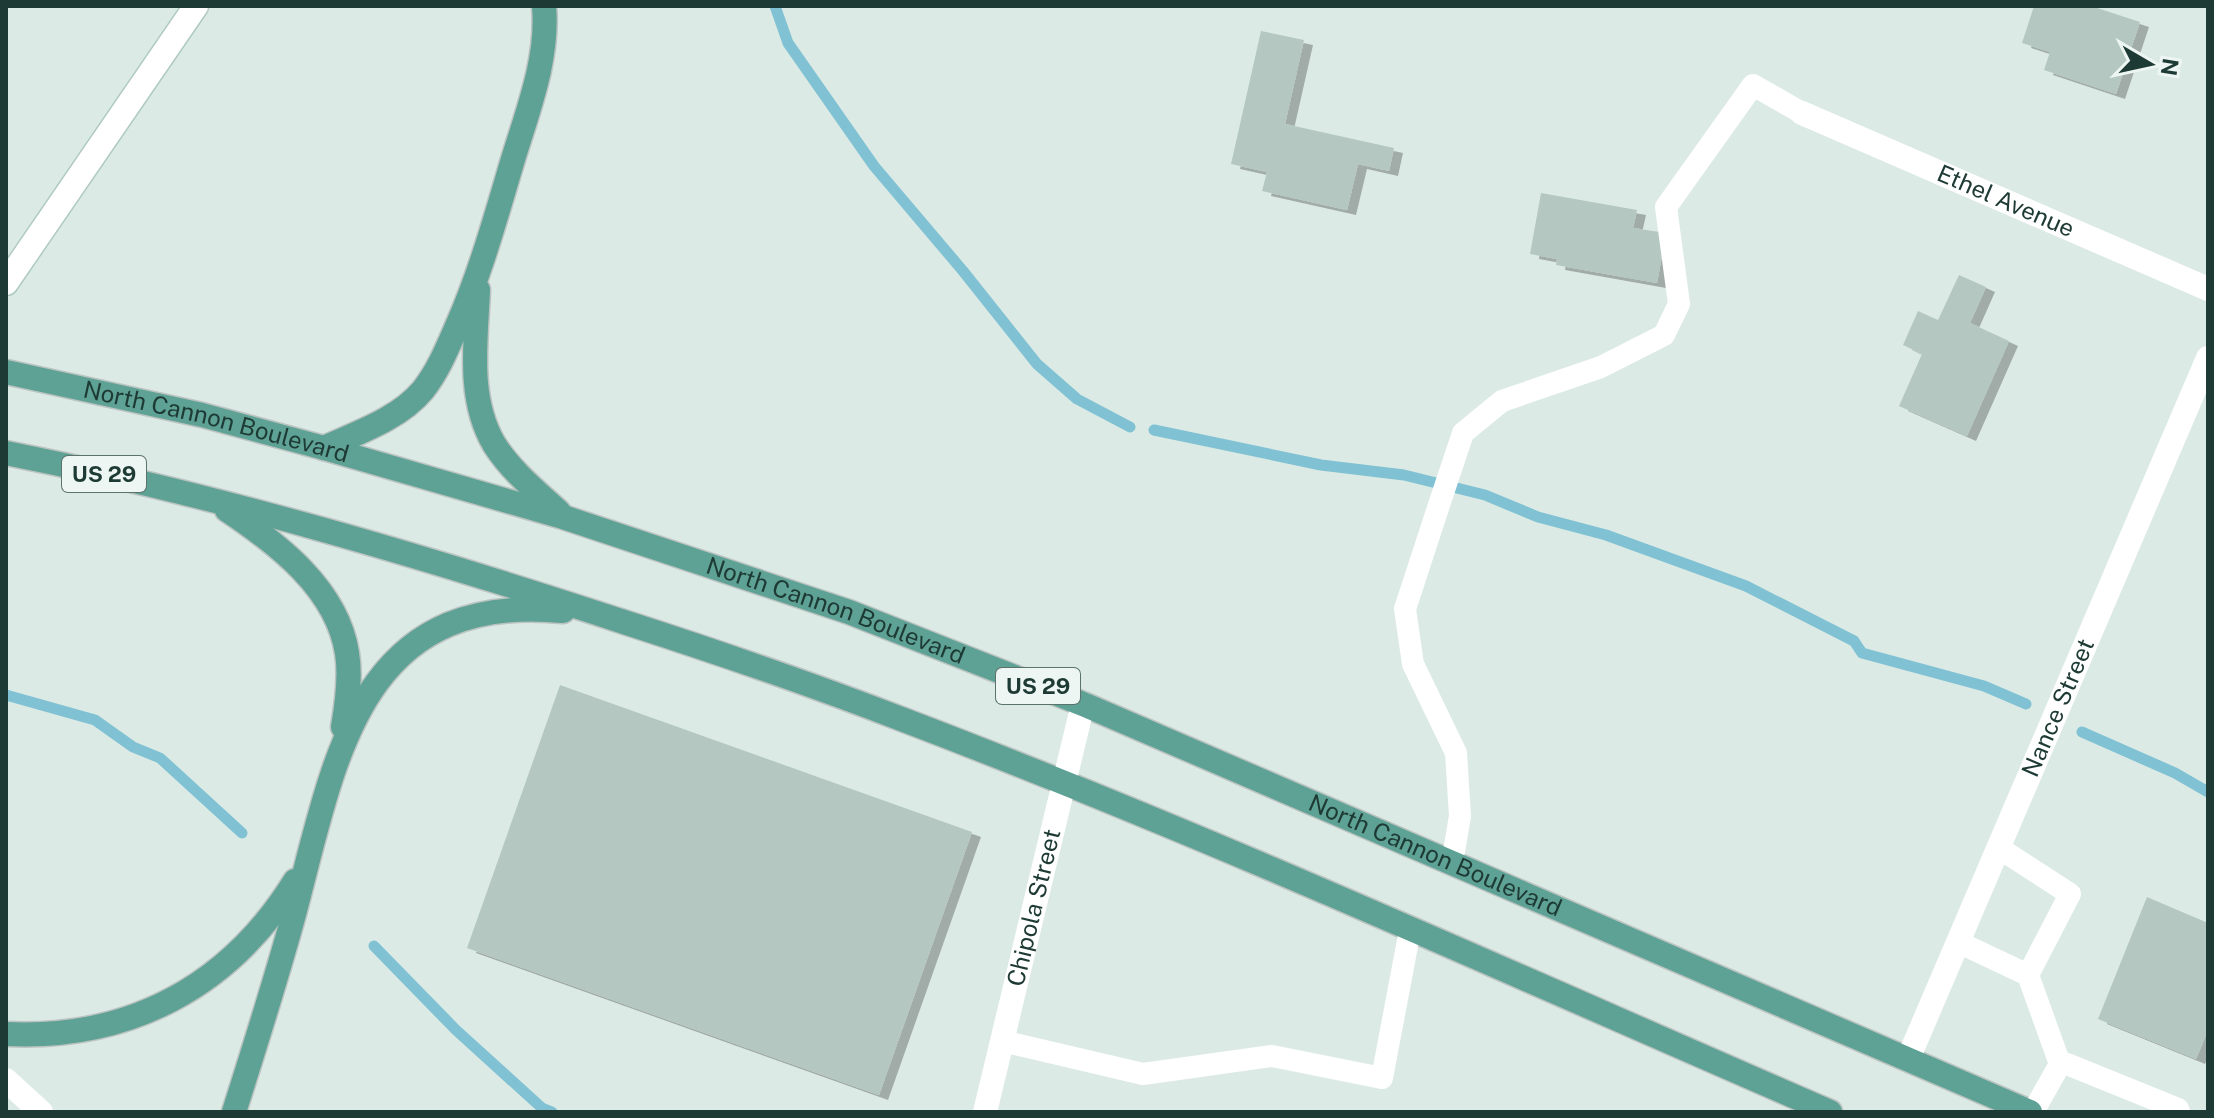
<svg xmlns="http://www.w3.org/2000/svg" width="2214" height="1118" font-family="'Public Sans',sans-serif">
<style>
.lines{fill:none;stroke-linecap:round;stroke-linejoin:round}
.stream{stroke:#80c2d3;stroke-width:11}
.building{fill:#b5c7c1;filter:url(#shadow)}
.secondary-casing{stroke:#afcac2;stroke-width:27}
.primary-casing{stroke:#bcc4c2;stroke-width:27}
.service{stroke:#fff;stroke-width:22}
.minor{stroke:#fff;stroke-width:24}
.tertiary{stroke:#fff;stroke-width:24}
.secondary{stroke:#fff;stroke-width:24}
.primary{stroke:#5ea295;stroke-width:24}
.labels{text-anchor:middle;stroke-width:6;stroke-linejoin:round;paint-order:stroke}
.shield{fill:#edf6f2;stroke:#5c726d;stroke-width:2}
.shield-label{font-size:22px;font-weight:bold;fill:#1e3a34}
.street-label{font-size:24px;fill:#1e3a34;stroke:#edf6f2}
</style>
<defs>
<filter id="shadow"><feDropShadow dx="9" dy="5" stdDeviation="0" flood-color="#0004"/></filter>
</defs>
<rect width="100%" height="100%" fill="#dceae5"/>
<g class="lines">
<g class="stream">
<path d="M775,6l13,37 86,123 89,105 74,93 40,35 53,28"/>
<path d="M1154,430l167,35 83,10 81,20 53,22 68,18 140,51 108,55 8,12 122,33 42,18"/>
<path d="M6,695l89,25 38,27 27,11 82,75"/>
<path d="M2082,732l93,41 33,19"/>
<path d="M374,946l82,84 86,78 10,4"/>
</g>
</g>
<g class="building">
<path d="M2034,6h57l49,16 -24,72 -72,-24 6,-18 -28,-9z"/>
<path d="M1261,31l43,9 -19,84 109,24 -5,23 -31,-7 -11,46 -85,-19 5,-19 -36,-8z"/>
<path d="M1541,193l96,17 -4,18 33,5 -9,50 -101,-18 1,-6 -27,-5z"/>
<path d="M1959,275l27,12 -16,36 39,18 -42,95 -68,-30 23,-52 -19,-9 15,-34 20,9z"/>
<path d="M560,685l412,147 -93,263 -412,-147z"/>
<path d="M2147,897l61,26v107l-12,29 -98,-40z"/>
</g>
<g class="lines">
<defs>
<path id="secondary" d="M6,283l190,-277"/>
<g id="primary">
<path d="M478,290c-2,51 -11,108 16,154 17,27 42,47 65,68"/>
<path id="s4" d="M6,372l196,43 122,33 239,69 286,95 234,92 947,408"/>
<path d="M324,448c33,-15 75,-29 99,-58 15,-19 24,-41 34,-64 23,-52 38,-106 54,-160 15,-51 38,-106 33,-160"/>
<path d="M6,453c211,42 417,103 621,170 93,30 186,62 277,97 313,119 619,259 926,392"/>
<path d="M227,510c51,34 110,79 120,143 4,24 0,51 -4,74"/>
<path d="M6,1034c124,6 224,-48 289,-153"/>
<path d="M234,1112c21,-66 42,-132 60,-198 41,-154 64,-323 269,-303"/>
</g>
</defs>
<use href="#secondary" class="secondary-casing"/>
<use href="#primary" class="primary-casing"/>
<g class="service">
<path d="M1999,848l71,46 -42,81"/>
<path d="M1452,863l8,-47 -4,-63 -43,-89 -8,-55 32,-98 26,-78 39,-32 99,-34 63,-32 15,-31 -13,-97 87,-122 49,28"/>
<path d="M1958,942l70,33 32,89"/>
<path d="M1002,1041l141,33 129,-18 110,22 28,-148"/>
<path d="M2033,1112l27,-48h7l111,45 1,3"/>
</g>
<g class="minor">
<path id="s1" d="M1802,113l406,176"/>
<path id="s2" d="M1908,1059l300,-701"/>
<path id="s3" d="M985,1112l98,-408"/>
</g>
<path class="tertiary" d="M6,1080l35,32"/>
<use href="#secondary" class="secondary"/>
<use href="#primary" class="primary"/>
</g>
<g class="labels">
<g class="shield">
<rect x="62" y="456" width="84" height="36" rx="6"/>
<rect x="996" y="668" width="84" height="36" rx="6"/>
</g>
<g class="shield-label">
<text x="104" y="482">US 29</text>
<text x="1038" y="694">US 29</text>
</g>
<g class="street-label">
<text dy="8" stroke="none"><textPath href="#s1" startOffset="222">Ethel Avenue</textPath></text>
<text dy="8" stroke="none"><textPath href="#s4" startOffset="216">North Cannon Boulevard</textPath></text>
<text dy="8" stroke="none"><textPath href="#s4" startOffset="864">North Cannon Boulevard</textPath></text>
<text dy="8" stroke="none"><textPath href="#s2" startOffset="382">Nance Street</textPath></text>
<text dy="8" stroke="none"><textPath href="#s4" startOffset="1512">North Cannon Boulevard</textPath></text>
<text dy="8" stroke="none"><textPath href="#s3" startOffset="210">Chipola Street</textPath></text>
</g>
</g>
<rect width="2214" height="1118" fill="none" stroke="#1e3a34" stroke-width="16"/>
<g transform="translate(2150 64) rotate(99)" stroke="#edf6f2" stroke-width="6" paint-order="stroke">
<path d="M0-6L14 30L0 20L-14 30Z" fill="#1e3a34"/>
<text y="-12" font-size="22" font-weight="bold" text-anchor="middle" fill="#1e3a34">N</text>
</g>
</svg>
